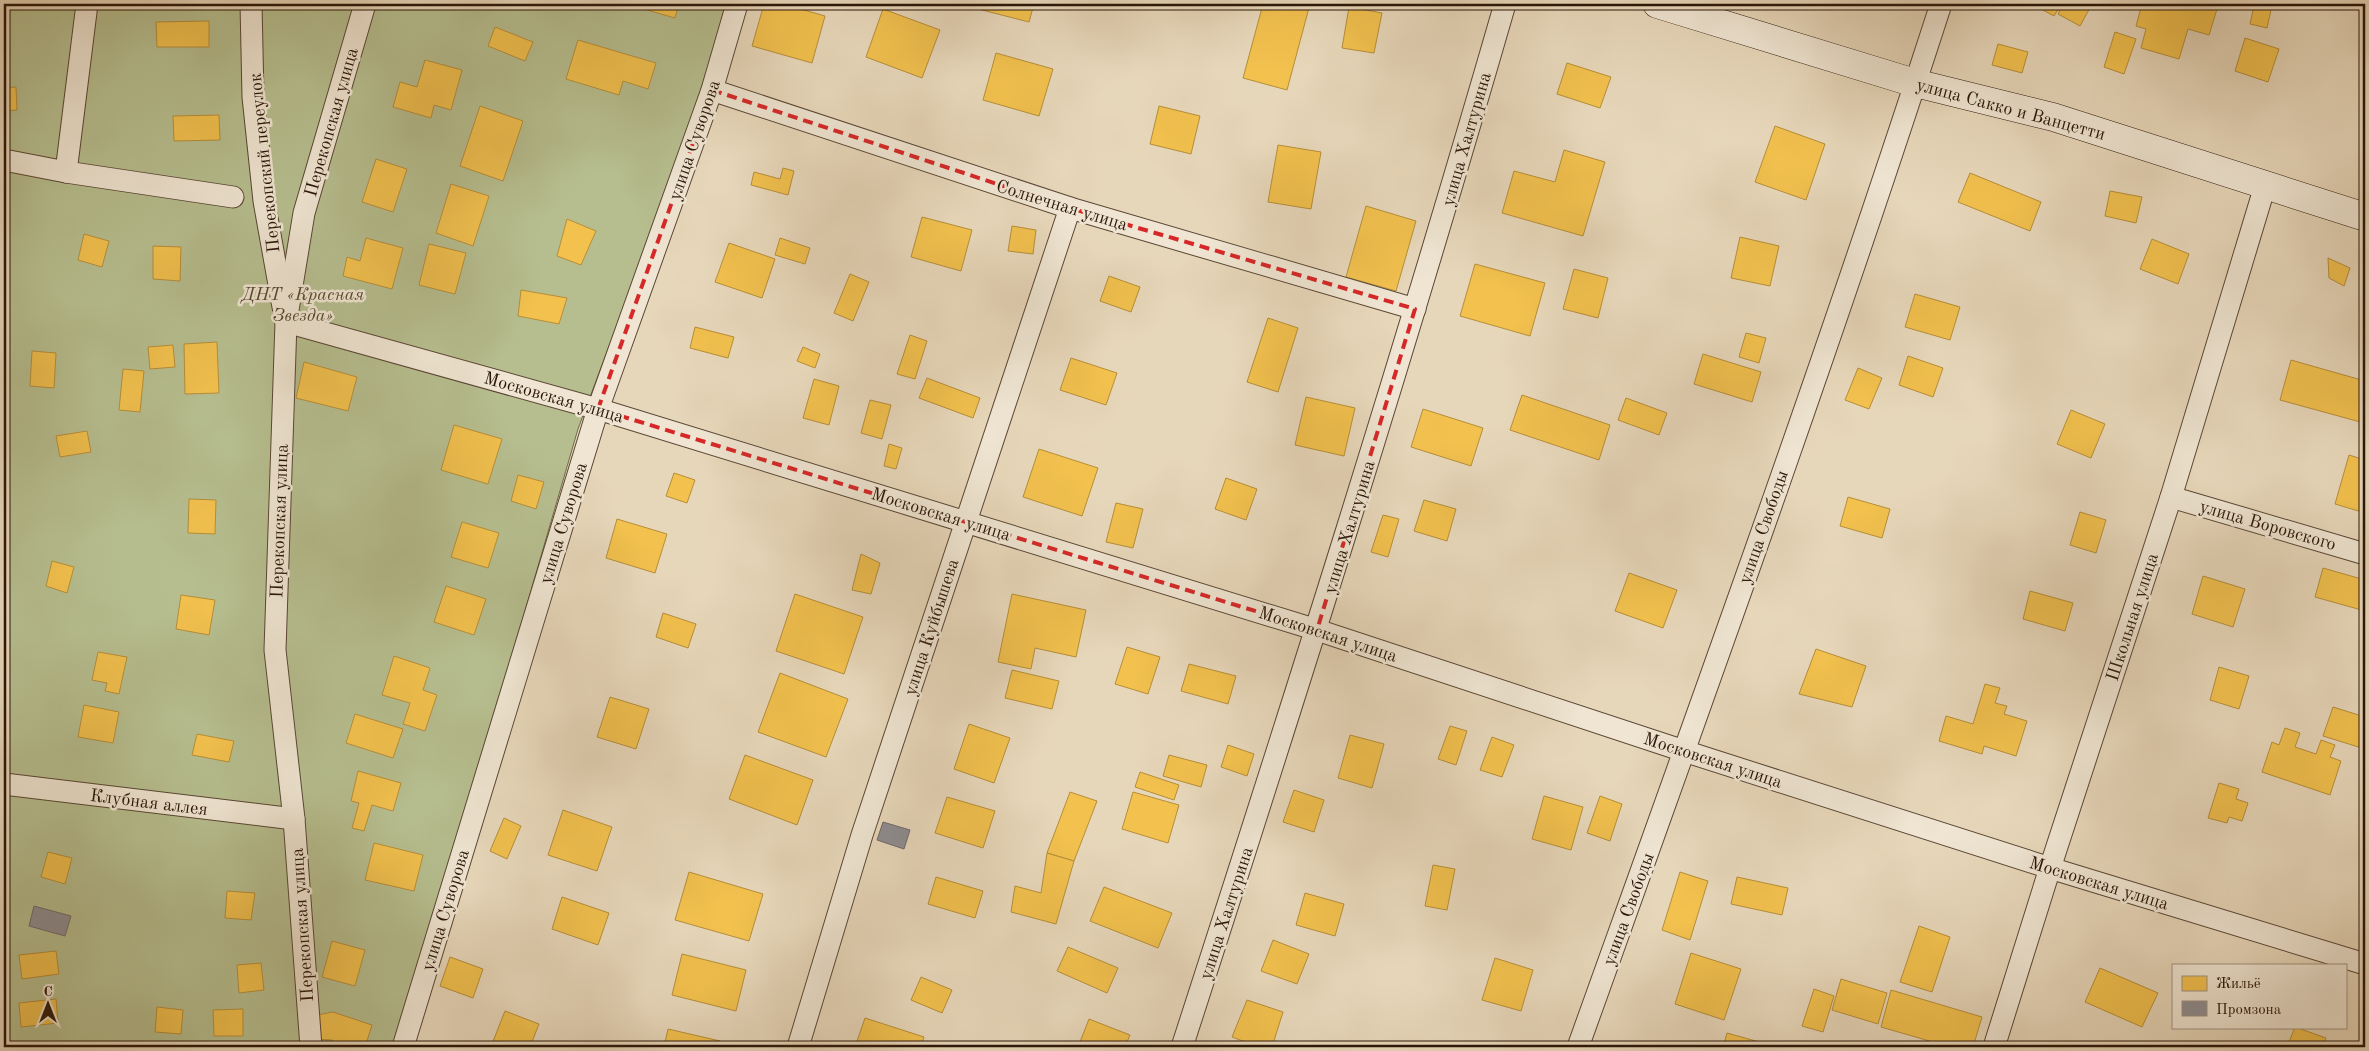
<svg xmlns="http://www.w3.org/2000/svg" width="2369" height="1051" font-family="'Old Standard TT',serif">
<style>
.green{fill:#b6be8f;stroke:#706a4c}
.homes{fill:#f2c14e;stroke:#b68e39}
.industry{fill:#8d8d92;stroke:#706969}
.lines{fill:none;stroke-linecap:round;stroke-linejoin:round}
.street-casing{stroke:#5a4634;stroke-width:23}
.secondary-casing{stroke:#2b1608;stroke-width:29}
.street{stroke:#efe5d2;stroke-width:21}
.secondary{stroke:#efe5d2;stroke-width:28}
.marked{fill:none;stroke:#d62828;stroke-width:4;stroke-dasharray:10 6;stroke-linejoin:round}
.labels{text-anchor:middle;stroke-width:5;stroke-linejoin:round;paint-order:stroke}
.street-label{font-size:18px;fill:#2b1608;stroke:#efe5d2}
.park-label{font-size:18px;font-style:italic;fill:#554830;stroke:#efe5d2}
</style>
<rect width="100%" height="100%" fill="#e7d7ba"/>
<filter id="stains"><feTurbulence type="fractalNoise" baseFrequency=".004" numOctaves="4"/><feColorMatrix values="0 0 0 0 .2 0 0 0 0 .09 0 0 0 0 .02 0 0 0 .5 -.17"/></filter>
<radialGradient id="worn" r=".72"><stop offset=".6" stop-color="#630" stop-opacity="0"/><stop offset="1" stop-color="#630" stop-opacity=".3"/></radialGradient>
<path class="green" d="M4,4h724l-23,86 -127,339 -180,618h-394z"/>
<g class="homes">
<path d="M168,4h39v2z"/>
<path d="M641,4h38l-4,14 -35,-10z"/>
<path d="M764,4h19l42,12 -13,47 -60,-17z"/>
<path d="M980,4h54l-5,18 -51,-13z"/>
<path d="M1263,4h47l-23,86 -44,-12z"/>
<path d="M2032,4h29l-7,12z"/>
<path d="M2063,4h29l-12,22 -22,-12z"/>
<path d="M2142,4h18l12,3 1,-3h28l16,5 -8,26 -21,-6 -9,30 -38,-11 5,-19 -10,-3z"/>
<path d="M2254,6l17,4 -4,18 -17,-4z"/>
<path d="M1349,7l33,6 -8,40 -32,-5z"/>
<path d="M883,9l57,21 -18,48 -56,-21z"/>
<path d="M209,21v26h-52l-1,-25z"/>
<path d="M495,27l38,15 -8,19 -37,-15z"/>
<path d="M2115,32l21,7 -12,35 -20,-7z"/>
<path d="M2245,38l34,11 -11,33 -33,-11z"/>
<path d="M578,40l78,23 -8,26 -25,-8 -4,14 -53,-16z"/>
<path d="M1998,44l30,8 -6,21 -30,-8z"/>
<path d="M996,53l57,16 -14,47 -56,-16z"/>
<path d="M425,60l37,10 -11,40 -17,-5 -3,13 -38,-11 7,-25 17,5z"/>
<path d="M1567,63l44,14 -11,31 -43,-14z"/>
<path d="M16,87l1,23 -13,1v-23z"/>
<path d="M480,106l43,15 -20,60 -43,-15z"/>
<path d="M1159,106l41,10 -9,38 -41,-10z"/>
<path d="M219,115l1,25 -46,1 -1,-25z"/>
<path d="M1775,126l50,18 -19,56 -51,-18z"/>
<path d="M1278,145l43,7 -10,57 -43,-7z"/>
<path d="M1564,150l41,12 -22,74 -81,-23 12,-42 41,11z"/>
<path d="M376,159l31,10 -14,43 -31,-10z"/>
<path d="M783,168l11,3 -6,24 -37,-10 3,-13 26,7z"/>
<path d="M1970,173l71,29 -11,29 -72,-29z"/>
<path d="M451,184l38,12 -16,50 -37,-13z"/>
<path d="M2110,191l32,6 -6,26 -31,-7z"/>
<path d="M1366,206l50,15 -20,70 -50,-14z"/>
<path d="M922,217l50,13 -11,41 -50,-14z"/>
<path d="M567,219l29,12 -15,34 -24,-9z"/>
<path d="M1012,226l24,4 -3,24 -25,-3z"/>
<path d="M84,234l25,7 -7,26 -24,-7z"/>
<path d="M1740,237l39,9 -9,40 -39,-8z"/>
<path d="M366,238l37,10 -11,41 -49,-13 4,-19 13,4z"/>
<path d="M780,238l30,10 -5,16 -30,-9z"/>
<path d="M2152,239l37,15 -11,30 -38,-15z"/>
<path d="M729,243l46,16 -13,39 -47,-16z"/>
<path d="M429,244l37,9 -11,41 -36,-9z"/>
<path d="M153,246l28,1 -1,34 -27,-2z"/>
<path d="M2328,258l22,10 -6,18 -15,-8z"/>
<path d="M1475,264l70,19 -15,53 -70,-20z"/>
<path d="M1574,269l34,9 -10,40 -35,-9z"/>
<path d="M850,274l19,8 -16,39 -19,-8z"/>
<path d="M1109,276l31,11 -9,25 -31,-11z"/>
<path d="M521,290l46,8 -8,26 -41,-8z"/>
<path d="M1915,294l45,13 -10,33 -45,-13z"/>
<path d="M1268,318l30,10 -20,64 -31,-10z"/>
<path d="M695,327l39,10 -6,21 -38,-10z"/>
<path d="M1746,333l20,5 -7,25 -20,-6z"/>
<path d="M910,335l17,6 -12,38 -18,-5z"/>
<path d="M217,342l2,51 -34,1 -1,-50z"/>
<path d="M173,345l2,22 -25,2 -2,-22z"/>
<path d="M803,347l17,7 -5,14 -18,-7z"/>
<path d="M32,351l24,2 -2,35 -24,-2z"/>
<path d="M1703,354l58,18 -9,30 -58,-18z"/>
<path d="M1908,356l35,12 -10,29 -34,-12z"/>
<path d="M1071,358l46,15 -11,32 -46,-15z"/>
<path d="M2291,360l74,21 -1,42 -84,-23z"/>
<path d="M304,362l53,15 -9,34 -52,-13z"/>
<path d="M1858,368l24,10 -13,31 -24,-9z"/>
<path d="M123,369l21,2 -4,41 -21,-2z"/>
<path d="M927,378l53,20 -7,20 -54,-20z"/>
<path d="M814,379l25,7 -10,39 -26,-7z"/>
<path d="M1522,395l88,30 -11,35 -89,-30z"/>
<path d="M1306,397l49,11 -11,48 -49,-11z"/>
<path d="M1626,398l41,15 -8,22 -41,-15z"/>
<path d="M870,400l21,5 -9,34 -21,-6z"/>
<path d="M1423,409l60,19 -12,38 -60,-19z"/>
<path d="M2071,410l34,14 -14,34 -34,-14z"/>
<path d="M454,425l48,14 -14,45 -47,-14z"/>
<path d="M87,431l4,21 -31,5 -4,-21z"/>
<path d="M889,444l13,4 -6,21 -12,-3z"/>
<path d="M1039,449l59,19 -16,48 -59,-19z"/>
<path d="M2349,455l16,5v53l-30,-9z"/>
<path d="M674,473l21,7 -8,23 -21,-7z"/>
<path d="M518,475l26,7 -8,27 -25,-8z"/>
<path d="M1226,478l31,11 -11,31 -31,-11z"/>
<path d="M1848,497l42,12 -8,29 -42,-12z"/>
<path d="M189,499l27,1 -1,34 -27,-1z"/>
<path d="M1424,500l32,9 -9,32 -33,-10z"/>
<path d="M1116,503l27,6 -10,39 -27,-6z"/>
<path d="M2080,512l26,8 -10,33 -26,-8z"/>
<path d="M1383,515l16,4 -11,38 -17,-5z"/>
<path d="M617,519l50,15 -12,39 -49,-15z"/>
<path d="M462,522l37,11 -11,35 -37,-11z"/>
<path d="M861,554l19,9 -9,31 -19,-4z"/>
<path d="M52,561l22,6 -7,26 -21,-7z"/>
<path d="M2323,568l42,12v31l-50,-14z"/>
<path d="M1629,573l48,17 -14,38 -48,-17z"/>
<path d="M2203,576l42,13 -12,38 -41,-13z"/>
<path d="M446,586l40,13 -12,36 -40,-13z"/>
<path d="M2030,591l43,12 -8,28 -42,-12z"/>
<path d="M795,594l68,23 -19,57 -68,-23z"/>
<path d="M1012,594l74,16 -10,47 -41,-9 -4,21 -33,-7z"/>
<path d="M181,595l34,5 -6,35 -33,-6z"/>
<path d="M663,613l33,11 -8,24 -32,-11z"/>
<path d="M1127,647l33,10 -12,37 -33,-10z"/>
<path d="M1816,649l50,17 -14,41 -53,-13z"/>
<path d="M98,652l29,5 -8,37 -14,-3 2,-8 -15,-3z"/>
<path d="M394,656l36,12 -7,22 14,5 -12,36 -22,-7 7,-21 -28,-8z"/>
<path d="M1189,664l47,12 -8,28 -47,-13z"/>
<path d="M2219,667l30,9 -10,33 -29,-9z"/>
<path d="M1012,670l47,11 -7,28 -47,-11z"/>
<path d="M780,673l68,26 -22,58 -68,-25z"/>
<path d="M1985,684l15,4 -5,15 12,3 -3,8 23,7 -11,35 -32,-10 -2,8 -43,-13 7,-25 27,8z"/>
<path d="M610,697l39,12 -13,40 -39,-12z"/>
<path d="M84,705l35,7 -6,31 -35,-6z"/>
<path d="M2333,707l32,10v32l-42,-13z"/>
<path d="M355,714l48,15 -10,29 -47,-15z"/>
<path d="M969,724l41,14 -16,45 -40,-14z"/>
<path d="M1450,726l17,5 -11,34 -18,-6z"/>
<path d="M2285,728l15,5 -5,14 21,7 5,-14 14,5 -5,12 11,4 -11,34 -68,-23 10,-30 7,3z"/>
<path d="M197,734l37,7 -5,21 -37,-7z"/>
<path d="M1350,735l34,9 -12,44 -34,-10z"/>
<path d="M1492,737l22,8 -12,32 -22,-7z"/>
<path d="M1228,745l26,9 -7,22 -26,-9z"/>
<path d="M745,755l68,25 -16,45 -68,-26z"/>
<path d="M1169,755l38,10 -6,22 -38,-11z"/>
<path d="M358,771l43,12 -8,28 -21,-6 -8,26 -12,-3 7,-25 -8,-2z"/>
<path d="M1140,772l39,13 -5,15 -39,-13z"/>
<path d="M2219,783l20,6 -3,10 12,4 -6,18 -13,-4 -2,6 -19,-5z"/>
<path d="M1294,790l30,10 -10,32 -31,-10z"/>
<path d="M1070,792l27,9 -23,60 -27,-8z"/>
<path d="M1133,792l46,13 -11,38 -46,-14z"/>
<path d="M1544,796l39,11 -12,43 -39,-11z"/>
<path d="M1600,796l22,8 -12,37 -23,-8z"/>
<path d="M947,797l48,14 -12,37 -48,-15z"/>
<path d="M563,810l49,17 -15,44 -49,-16z"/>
<path d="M504,818l17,8 -14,33 -17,-8z"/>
<path d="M374,843l49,12 -9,36 -49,-11z"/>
<path d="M48,852l24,6 -7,26 -24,-7z"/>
<path d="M1047,853l27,8 -18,63 -45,-12 4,-26 26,7z"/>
<path d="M1433,865l22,4 -8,41 -22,-4z"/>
<path d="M689,872l74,22 -14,47 -74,-21z"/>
<path d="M1680,872l28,9 -18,59 -28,-10z"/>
<path d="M936,877l47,14 -8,27 -47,-14z"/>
<path d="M1737,877l51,11 -6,27 -51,-11z"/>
<path d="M1104,887l68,26 -14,35 -68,-27z"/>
<path d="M227,891l28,2 -4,27 -26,-2z"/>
<path d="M1305,893l39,11 -9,32 -39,-11z"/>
<path d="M562,897l47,16 -11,32 -46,-16z"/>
<path d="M1919,926l31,11 -18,55 -32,-10z"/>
<path d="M1273,940l36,14 -12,30 -36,-13z"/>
<path d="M332,941l33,9 -10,36 -33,-9z"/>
<path d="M1068,947l50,21 -11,25 -50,-22z"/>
<path d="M56,951l3,23 -37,5 -3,-24z"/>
<path d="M1691,953l50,16 -17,51 -49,-16z"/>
<path d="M682,954l64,16 -10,41 -64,-16z"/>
<path d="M450,957l33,12 -10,29 -33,-12z"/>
<path d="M1495,958l38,12 -12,41 -39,-11z"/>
<path d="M261,963l3,27 -25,3 -2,-28z"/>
<path d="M2100,968l58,25 -16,34 -57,-25z"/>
<path d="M921,977l31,13 -10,23 -31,-13z"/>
<path d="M1841,979l46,14 -9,31 -46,-14z"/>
<path d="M1814,989l20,7 -11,36 -21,-6z"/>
<path d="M1891,990l91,27 -9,30h-23l-69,-20z"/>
<path d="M56,999l2,24 -37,4 -2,-24z"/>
<path d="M1247,1000l36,12 -11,35h-13l-27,-10z"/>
<path d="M157,1007l26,3 -2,24 -26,-2z"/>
<path d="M243,1009v27h-29l-1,-26z"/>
<path d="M505,1011l34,13 -9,23h-28l-10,-3z"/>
<path d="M333,1012l39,13 -7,22h-28l-5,-7 -18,-1 -2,-23z"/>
<path d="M865,1018l59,19 -3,10h-66z"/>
<path d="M1089,1019l41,16 -5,12h-47z"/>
<path d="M2295,1027l31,11 -4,9h-35z"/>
<path d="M668,1029l52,12 -1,6h-55z"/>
<path d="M1727,1033l50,14h-54z"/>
</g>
<g class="industry">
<path d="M883,822l27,8 -6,19 -27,-9z"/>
<path d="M34,906l37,10 -6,20 -36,-10z"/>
</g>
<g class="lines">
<defs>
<g id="street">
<path d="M251,4l2,93 11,104 19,106"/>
<path d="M712,90l358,118 345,101"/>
<path d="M4,160l62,12 167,25"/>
<path d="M66,172l21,-168"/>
<path d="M286,322l312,87 719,221 367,121 366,117 315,96"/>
<path d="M2171,497l194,57"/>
<path d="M4,784l290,35"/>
<path d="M311,1047l-17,-228 -19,-169 11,-328 18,-109 61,-209"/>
<path d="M403,1047l195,-638 114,-319 25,-86"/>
<path d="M798,1047l64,-212 208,-627"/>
<path d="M1182,1047c112,-346 222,-693 323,-1043"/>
<path d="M1578,1047c124,-346 250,-693 363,-1043"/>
<path d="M1994,1047l56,-179 121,-371 94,-311"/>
</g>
<path id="secondary" d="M1657,4l258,79 138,34 312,100"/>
</defs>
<use href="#street" class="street-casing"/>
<use href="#secondary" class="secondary-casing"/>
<use href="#street" class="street"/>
<use href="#secondary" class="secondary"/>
</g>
<path class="marked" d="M712,90l358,118 345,101 -98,321 -719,-221z"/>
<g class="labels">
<g class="street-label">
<text transform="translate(2011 109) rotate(15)" y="6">улица Сакко и Ванцетти</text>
<text transform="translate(331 122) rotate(-74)" y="6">Перекопская улица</text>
<text transform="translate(1466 139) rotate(-74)" y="6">улица Халтурина</text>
<text transform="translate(694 140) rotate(-71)" y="6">улица Суворова</text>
<text transform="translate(264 163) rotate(-96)" y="6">Перекопский переулок</text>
<text transform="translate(1062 205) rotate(17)" y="6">Солнечная улица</text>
<text transform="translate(554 397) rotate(16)" y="6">Московская улица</text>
<text transform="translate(941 514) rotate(17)" y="6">Московская улица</text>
<text transform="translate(279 521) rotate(-88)" y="6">Перекопская улица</text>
<text transform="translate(563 523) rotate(-73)" y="6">улица Суворова</text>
<text transform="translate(2268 525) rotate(16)" y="6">улица Воровского</text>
<text transform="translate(1349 527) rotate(-73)" y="6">улица Халтурина</text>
<text transform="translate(1763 527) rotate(-71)" y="6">улица Свободы</text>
<text transform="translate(2132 617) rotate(-72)" y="6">Школьная улица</text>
<text transform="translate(931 627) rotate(-72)" y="6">улица Куйбышева</text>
<text transform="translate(1328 634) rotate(18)" y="6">Московская улица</text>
<text transform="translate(1713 760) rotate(18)" y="6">Московская улица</text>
<text transform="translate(149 802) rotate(7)" y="6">Клубная аллея</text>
<text transform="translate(2099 883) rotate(17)" y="6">Московская улица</text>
<text transform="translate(1628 909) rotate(-70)" y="6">улица Свободы</text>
<text transform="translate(445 910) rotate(-73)" y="6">улица Суворова</text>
<text transform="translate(1226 913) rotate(-72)" y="6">улица Халтурина</text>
<text transform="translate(302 925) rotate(-94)" y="6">Перекопская улица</text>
</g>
<g class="park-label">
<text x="303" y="300">ДНТ «Красная<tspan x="303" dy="21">Звезда»</tspan></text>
</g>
</g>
<rect width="2369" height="1051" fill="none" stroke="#e7d7ba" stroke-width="20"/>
<rect x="5" y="5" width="2359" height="1041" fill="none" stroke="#2b1608" stroke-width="2.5"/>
<rect x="10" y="10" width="2349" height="1031" fill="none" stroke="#2b1608"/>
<rect x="2172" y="964" width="175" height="65" fill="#efe5d2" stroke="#a19281"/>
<rect x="2182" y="976" width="25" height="15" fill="#f2c14e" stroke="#a19281"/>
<text x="2216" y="988" font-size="15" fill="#2b1608">Жильё</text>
<rect x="2182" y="1001" width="25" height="15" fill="#8d8d92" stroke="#a19281"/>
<text x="2216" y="1014" font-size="15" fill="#2b1608">Промзона</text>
<g transform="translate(48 1004)" stroke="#efe5d2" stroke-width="4" paint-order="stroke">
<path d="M0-4L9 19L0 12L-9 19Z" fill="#2b1608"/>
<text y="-8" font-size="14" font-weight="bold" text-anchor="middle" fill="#2b1608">С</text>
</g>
<rect width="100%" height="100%" filter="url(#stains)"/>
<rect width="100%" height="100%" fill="url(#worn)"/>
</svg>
